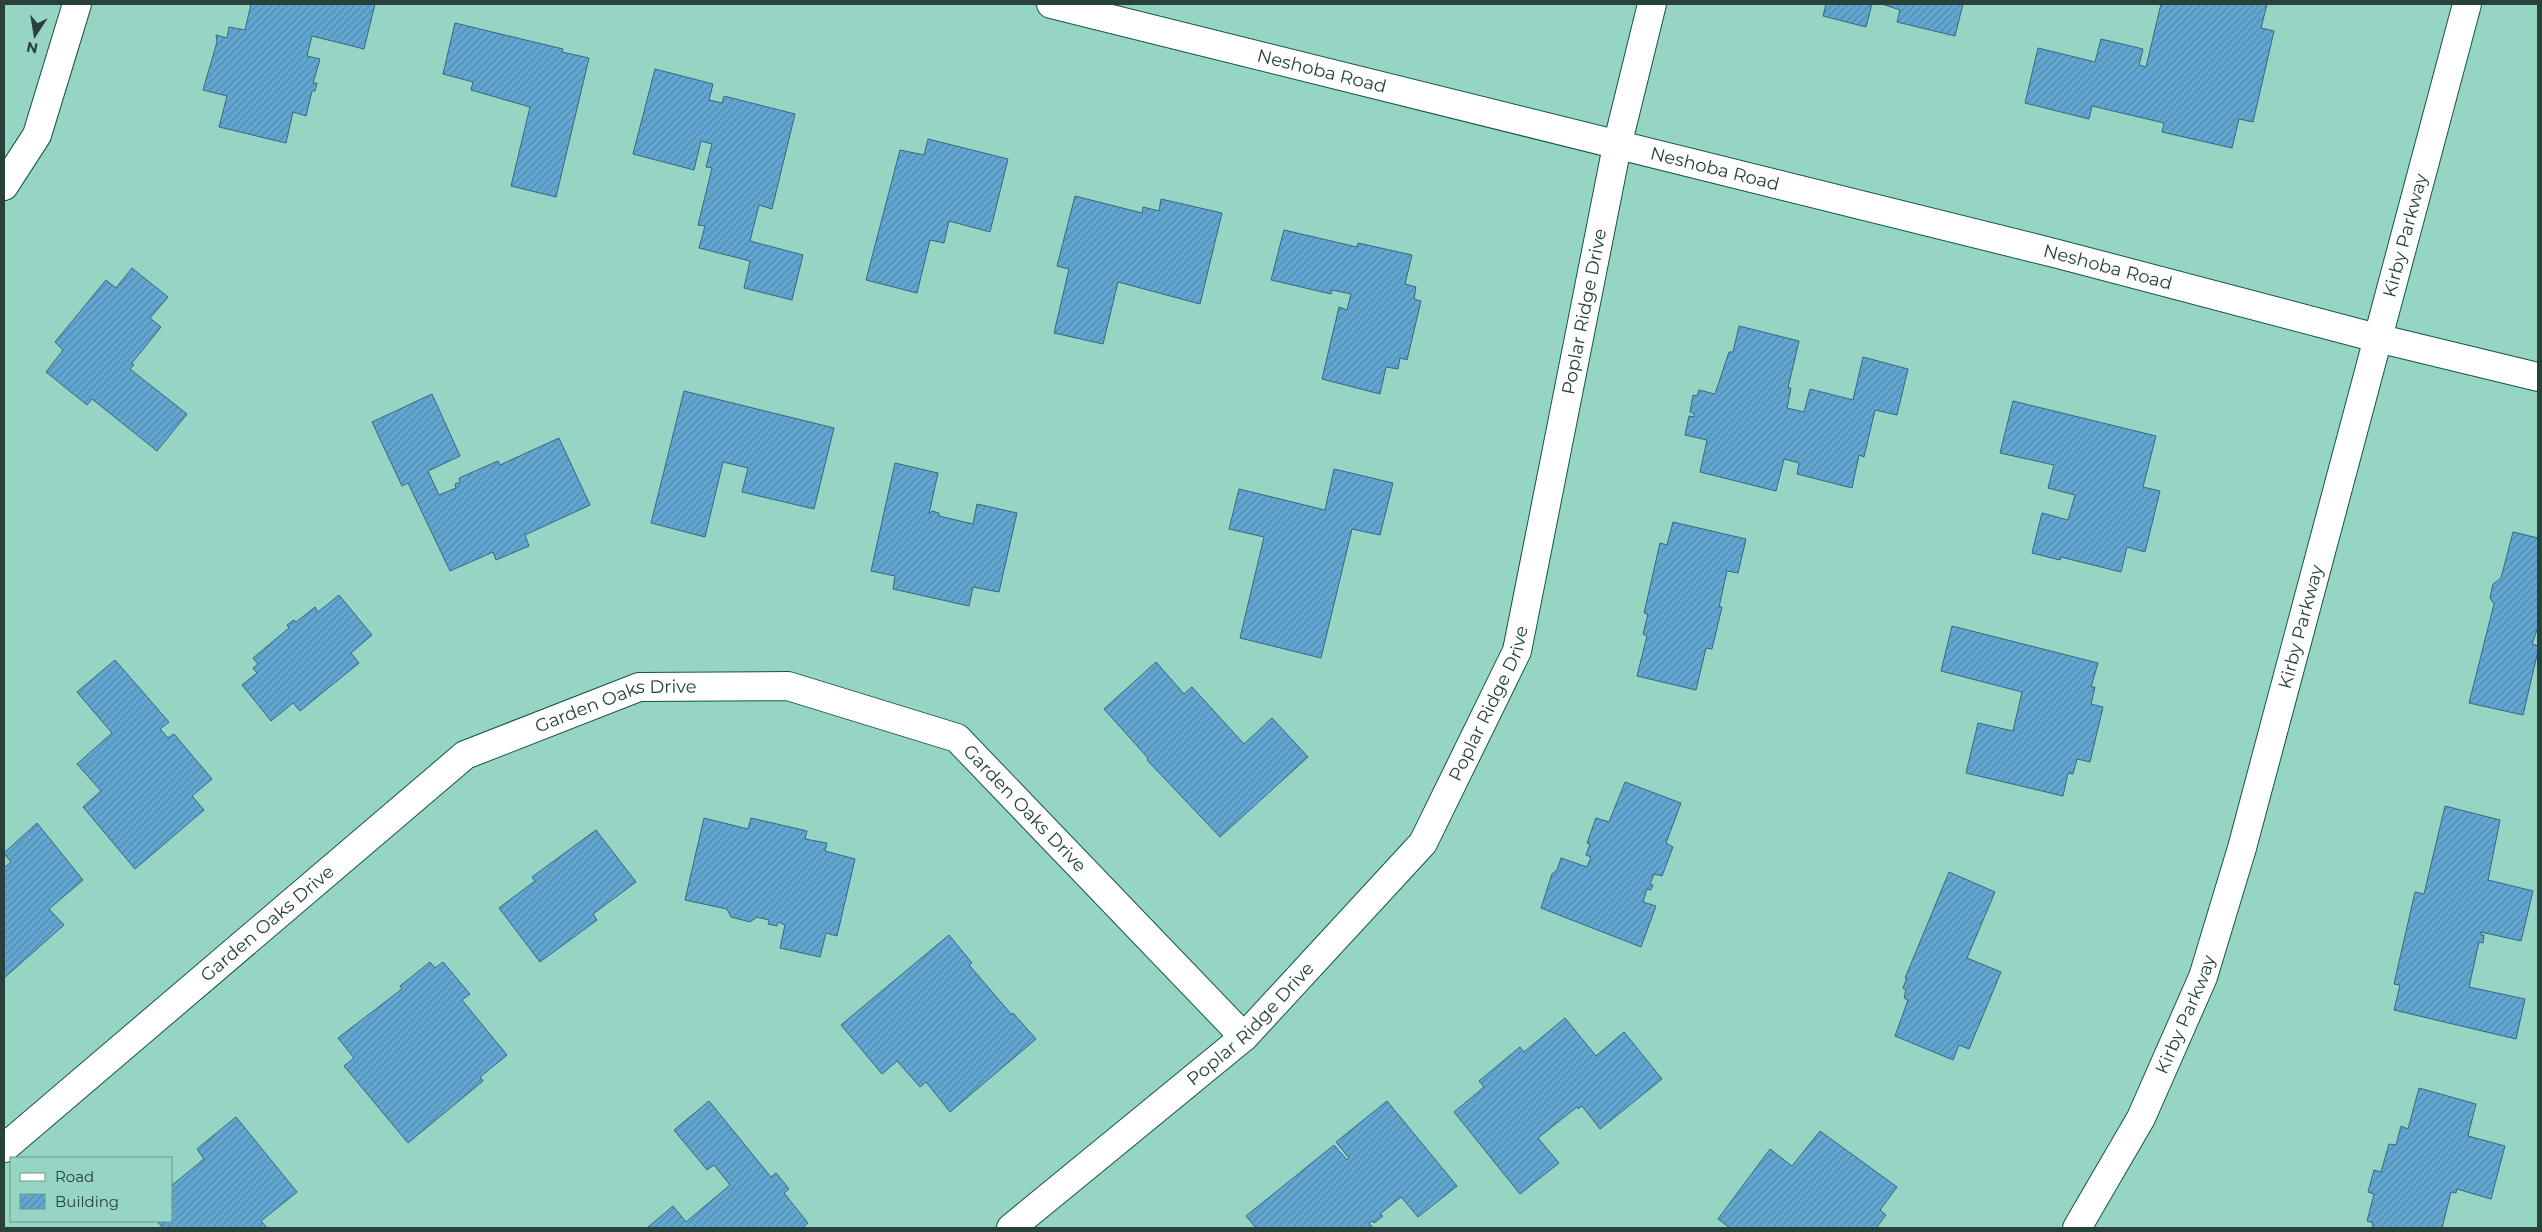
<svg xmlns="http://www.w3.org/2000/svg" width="2542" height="1232" font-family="Montserrat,sans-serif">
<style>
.building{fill:url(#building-hatch);stroke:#386682}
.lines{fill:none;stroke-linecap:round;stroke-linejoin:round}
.street-casing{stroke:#145549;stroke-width:30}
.secondary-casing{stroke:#145549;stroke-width:30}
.street{stroke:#fff;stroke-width:28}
.secondary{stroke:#fff;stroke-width:28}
.labels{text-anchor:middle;stroke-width:5;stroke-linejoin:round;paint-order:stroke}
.street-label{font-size:18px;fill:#28413b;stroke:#96d4c4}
</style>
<defs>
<pattern id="building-hatch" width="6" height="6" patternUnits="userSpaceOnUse" patternTransform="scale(1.25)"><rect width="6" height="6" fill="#62a7d1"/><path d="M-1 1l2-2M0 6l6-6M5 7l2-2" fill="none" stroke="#518aab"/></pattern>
</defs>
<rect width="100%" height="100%" fill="#96d4c4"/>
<g class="building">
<path d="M251,4h124l-11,45 -52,-13 -5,20 13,3 -7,24h4l-2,8h-3l-6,25 -13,-4 -7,31 -67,-16 8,-31 -24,-6 14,-48 -1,-7 11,3 2,-11 16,3z"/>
<path d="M1826,4h46l-6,23 -43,-11z"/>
<path d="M1882,4h81l-8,32 -58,-14 3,-12z"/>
<path d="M2161,4h106l-6,24 13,3 -21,91 -14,-3 -7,29 -70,-16 2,-9 -72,-17 -3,13 -64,-16 13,-55 57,14 6,-23 42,10 -4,16 7,2z"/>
<path d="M455,23l108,26 -1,3 27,6 -33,139 -45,-11 19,-79 -59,-17 2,-8 -30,-8z"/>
<path d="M655,69l58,15 -4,16 13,3 2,-7 71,18 -23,95 -13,-4 -9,36 53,14 -11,45 -48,-12 6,-27 -51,-13 6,-22 -7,-1 14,-57 -6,-1 6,-23 -11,-3 -7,29 -61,-16z"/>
<path d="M928,139l80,20 -18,73 -41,-11 -5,22 -14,-3 -13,53 -51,-13 34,-130 24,5z"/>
<path d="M1075,196l67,17 1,-6 16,4 2,-12 61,14 -22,91 -82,-22 -15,62 -49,-11 15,-64 -12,-3z"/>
<path d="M1284,230l73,17 1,-4 54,12 -7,29 11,3 -2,12 7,2 -14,59 -7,-2 -2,11 -12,-2 -6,27 -58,-15 17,-72 8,3 4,-16 -19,-4 -1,4 -60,-14z"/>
<path d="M132,268l36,29 -18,21 11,9 -29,36 2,2 -4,4 57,45 -30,37 -65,-52 -5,6 -41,-33 17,-22 -8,-8 51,-62 10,8z"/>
<path d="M1739,326l60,15 -11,47h3l-4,20 17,4 6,-23 43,11 10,-43 45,12 -11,46 -22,-5 -11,47 -5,-2 -7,33 -55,-14 2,-11 -15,-4 -8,32 -76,-19 7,-32 -22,-5 4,-19 5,1v-3l-4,-2 3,-17 4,1 2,-6 16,4 14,-42h4z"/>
<path d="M684,391l150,37 -20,81 -72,-17 6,-24 -25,-6 -18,75 -54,-14z"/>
<path d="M432,394l28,62 -32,15 11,24 17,-7 -1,-4 5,-2 -1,-4 39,-17 2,4 59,-27 31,67 -65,30 4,11 -33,14 -3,-8 -43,19 -42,-88 -6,3 -30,-64z"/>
<path d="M2013,401l143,35 -13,51 17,4 -15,61 -18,-5 -6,25 -60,-15 -1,3 -28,-7 10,-40 26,7 7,-25 -27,-7 6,-23 -54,-12z"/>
<path d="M895,463l43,10 -9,41 3,-3 7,2v3l34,8 4,-20 40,9 -18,79 -26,-5 -4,19 -76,-17 2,-13 -24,-5z"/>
<path d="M1334,469l59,14 -13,52 -28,-6 -31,129 -81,-20 24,-101 -35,-8 10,-40 86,21z"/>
<path d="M1673,522l73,17 -8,34 -11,-2 -8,36h3l-10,42 -6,-1 -10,42 -59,-14 10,-40 -4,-2 5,-20 -4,-1 16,-70 7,2z"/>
<path d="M2513,532l25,6v89l-6,17 6,2v5l-15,64 -54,-12 25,-99 -4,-6 3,-14 8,-6z"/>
<path d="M339,595l33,40 -21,18 8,10 -59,48 -7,-8 -22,18 -29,-36 15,-12 -4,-5 5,-4 -5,-6 36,-30 -2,-3 7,-5 2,2 19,-15 3,5z"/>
<path d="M1952,626l146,37 -7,24h4l-4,17 12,3 -13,55 -13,-3 -4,15 -5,-1 -5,23 -97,-23 12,-50 35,8 9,-39 -81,-21z"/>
<path d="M115,660l54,62 -9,7 8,9 6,-4 38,45 -20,17 12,14 -69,59 -52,-62 18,-16 -24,-27 35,-31 -35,-41z"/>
<path d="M1156,662l28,32 8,-7 52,57 28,-26 36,39 -88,80 -73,-77 1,-2 -44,-49z"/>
<path d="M1625,782l56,21 -15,40 7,4 -11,29 -8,-2 -4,10 3,1 -2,5 -4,-1 -4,13 13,4 -15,41 -100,-39 11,-34 5,-4 4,-12 26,9 4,-10 -5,-2 4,-11 -3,-1 9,-25 13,4z"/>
<path d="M2445,806l55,14 -12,60 45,11 -12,50 -40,-9v3h3l-1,8 -4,-1 -10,45 56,12 -9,40 -122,-29 6,-25 -6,-1 21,-92 9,2z"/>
<path d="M704,818l44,11 3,-11 56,13 -2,8 22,4 -2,8 30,8 -18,77 -11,-3 -6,24 -40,-9 5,-23 -7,-3 -1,4 -9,-2 1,-4 -12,-3 -7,5 -19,-5 -4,-8 -42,-9z"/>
<path d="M37,823l46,57 -34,29 15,16 -60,53v-110l7,-6 -7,-9z"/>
<path d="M596,830l40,52 -43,32 4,6 -57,42 -41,-54 36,-27 -3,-4z"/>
<path d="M1949,872l46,20 -28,66 34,14 -32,77 -10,-4 -6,15 -58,-24 13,-36 -4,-2 2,-8 -3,-2 4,-10h-2z"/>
<path d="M949,935l23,28 -3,2 43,50 1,-2 23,26 -86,73 -24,-30 -6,5 -23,-26 -15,13 -41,-49z"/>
<path d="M430,962l5,6 8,-6 27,32 -8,6 45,55 -27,22 3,4 -75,62 -64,-77 10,-8 -16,-20 64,-49 -2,-3z"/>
<path d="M1565,1018l31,38 28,-24 38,47 -62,50 -18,-23 -4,3 -1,-2 -39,31 21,25 -39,31 -66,-82 30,-25 -5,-6 41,-34 4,5z"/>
<path d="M2419,1088l57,16 -8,32 37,10 -14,53 -34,-10 -1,4 -5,-1 -9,36h-70l1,-5 -6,-2 7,-27 -6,-2 6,-22 7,2 8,-28 7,1 5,-19 7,3z"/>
<path d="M709,1101l62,76 5,-4 13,16 -5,4 24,30 -6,5h-155l26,-22 13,16 44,-37 -16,-20 -7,5 -33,-40z"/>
<path d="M1387,1101l70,85 -39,31 -17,-20 -21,17 3,2 -9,7 -2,-2 -3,2 4,5h-117l-10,-12 88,-71 13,15 2,-2 -13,-16z"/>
<path d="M236,1117l61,75 -36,29 6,7h-104l-6,-7h14v-35l33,-27 -7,-10z"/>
<path d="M1820,1131l77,56 -17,23 6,5 -10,13h-146l-12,-9 52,-70 22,17z"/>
</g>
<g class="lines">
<defs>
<g id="street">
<path d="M4,186l33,-51 40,-131"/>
<path d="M2377,338l161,39"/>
<path id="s1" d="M4,1148l461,-393 174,-68 149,-1 169,52 287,299"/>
<path id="s2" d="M1011,1228l233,-191 179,-194 94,-192 100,-505 35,-142"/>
</g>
<g id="secondary">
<path id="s3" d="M1051,4l1007,250 319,84"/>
<path id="s4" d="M2077,1228l64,-110 62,-141 39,-129 225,-844"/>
</g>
</defs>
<use href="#street" class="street-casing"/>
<use href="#secondary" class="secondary-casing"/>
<use href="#street" class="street"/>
<use href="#secondary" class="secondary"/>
</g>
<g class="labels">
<g class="street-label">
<text dy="6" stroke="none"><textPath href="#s3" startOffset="279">Neshoba Road</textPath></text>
<text dy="6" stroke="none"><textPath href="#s3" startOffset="684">Neshoba Road</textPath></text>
<text dy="6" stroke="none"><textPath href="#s4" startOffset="1050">Kirby Parkway</textPath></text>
<text dy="6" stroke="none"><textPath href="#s3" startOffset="1089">Neshoba Road</textPath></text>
<text dy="6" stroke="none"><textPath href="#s2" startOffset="1125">Poplar Ridge Drive</textPath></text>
<text dy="6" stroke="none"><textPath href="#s4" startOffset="645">Kirby Parkway</textPath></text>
<text dy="6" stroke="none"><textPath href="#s2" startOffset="720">Poplar Ridge Drive</textPath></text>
<text dy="6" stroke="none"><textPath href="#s1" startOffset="766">Garden Oaks Drive</textPath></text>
<text dy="6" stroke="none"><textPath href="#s1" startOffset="1216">Garden Oaks Drive</textPath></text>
<text dy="6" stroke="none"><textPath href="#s1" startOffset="346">Garden Oaks Drive</textPath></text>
<text dy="6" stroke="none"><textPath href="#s4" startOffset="240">Kirby Parkway</textPath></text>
<text dy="6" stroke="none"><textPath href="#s2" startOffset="315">Poplar Ridge Drive</textPath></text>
</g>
</g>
<rect width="2542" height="1232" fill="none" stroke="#28413b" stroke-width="10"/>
<rect x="10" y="1157" width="162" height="65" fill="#96d4c4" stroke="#6a998d"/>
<rect x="20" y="1173" width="25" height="8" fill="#ffffff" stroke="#6a998d"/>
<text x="55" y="1182" font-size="15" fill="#28413b">Road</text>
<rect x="20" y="1194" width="25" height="15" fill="url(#building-hatch)" stroke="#6a998d"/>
<text x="55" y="1207" font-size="15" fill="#28413b">Building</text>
<g transform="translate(35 35) rotate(192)" stroke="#96d4c4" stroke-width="4" paint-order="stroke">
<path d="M0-4L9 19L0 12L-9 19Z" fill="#28413b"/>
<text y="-8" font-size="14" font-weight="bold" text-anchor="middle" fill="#28413b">N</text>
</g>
</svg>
